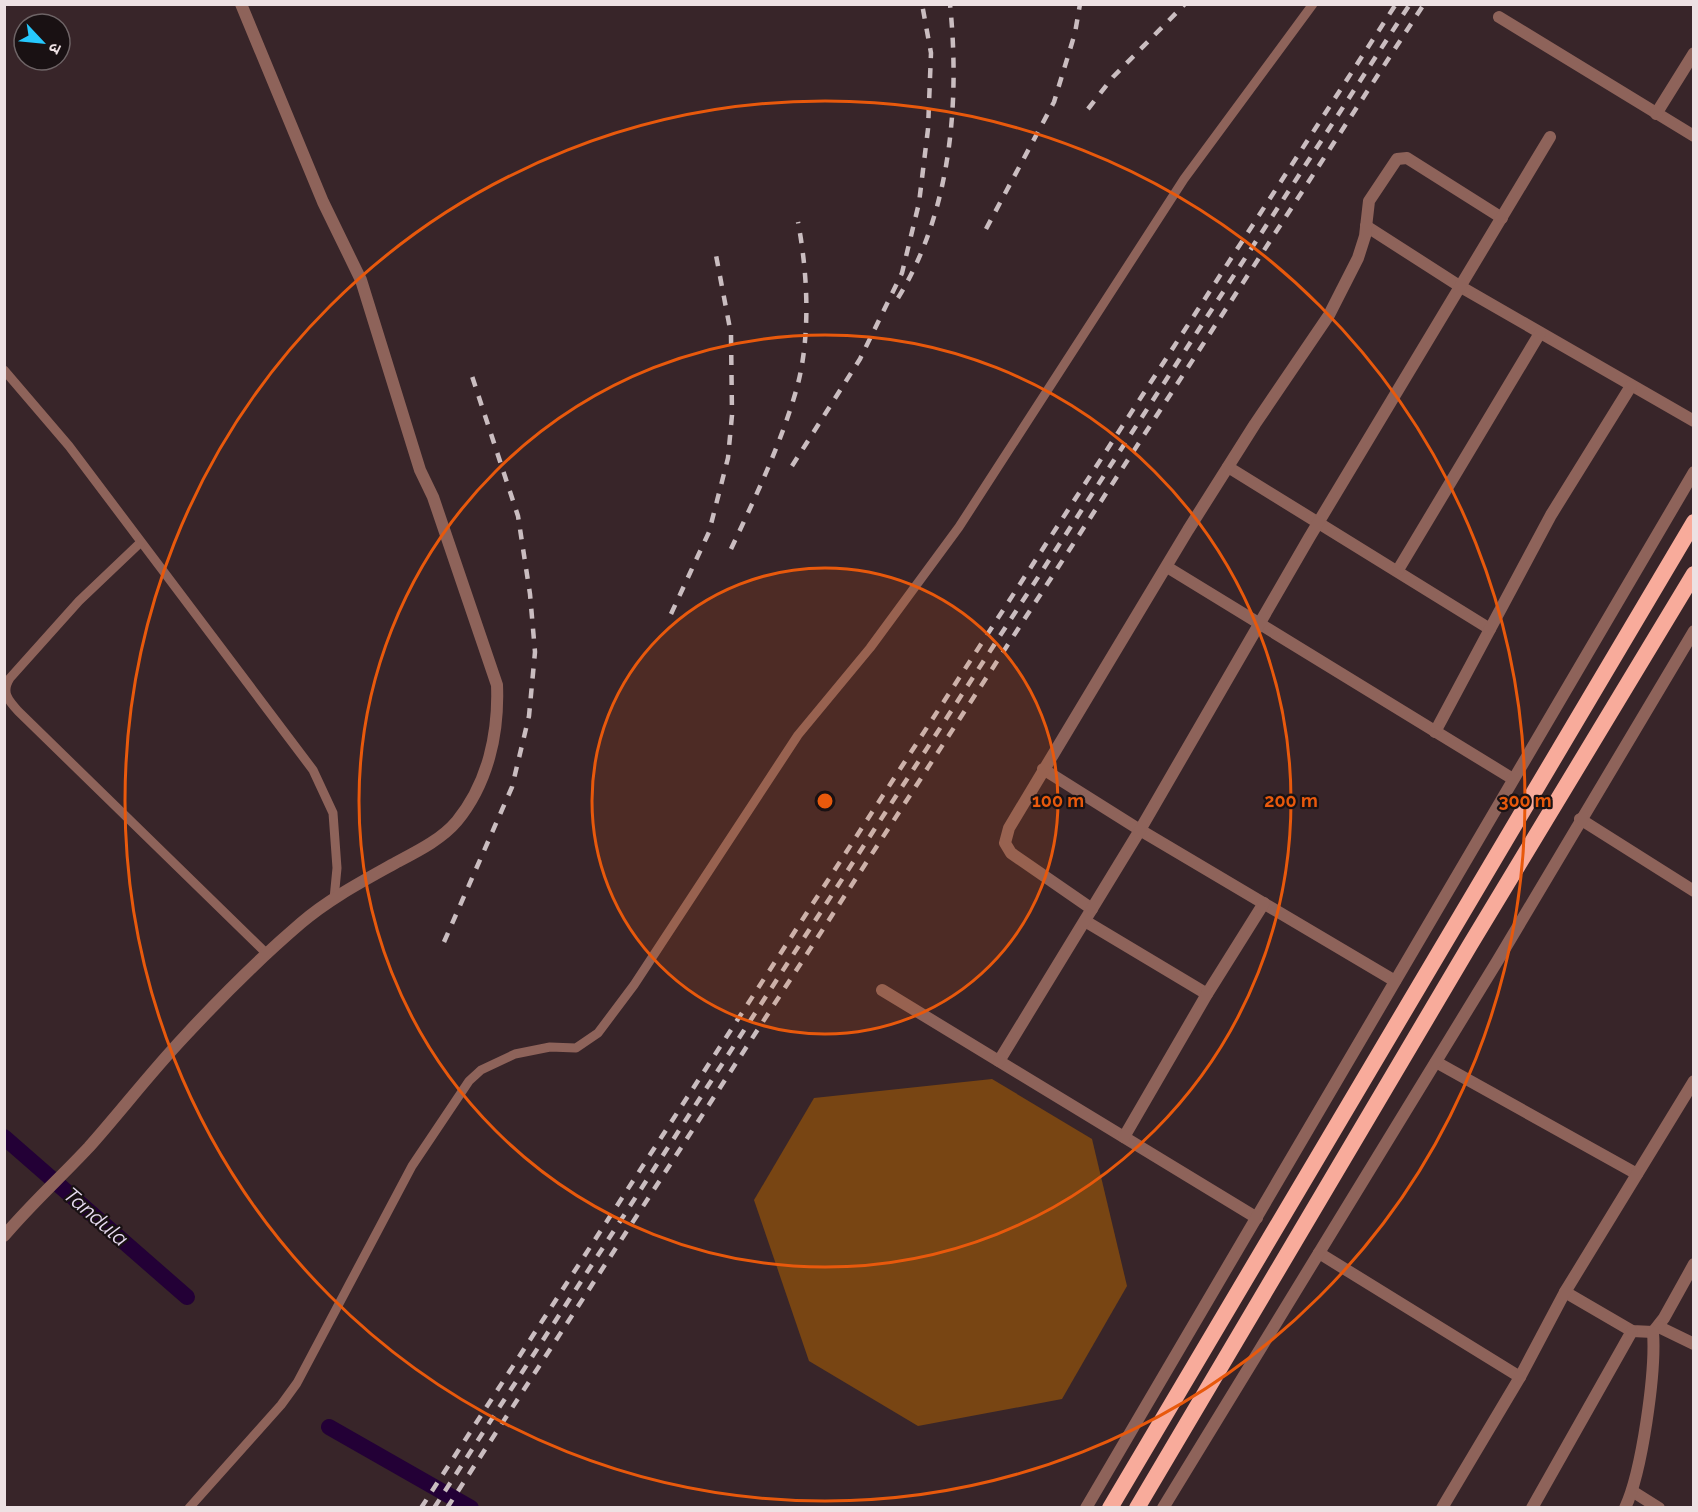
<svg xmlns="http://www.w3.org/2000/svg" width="1698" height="1512" font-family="Raleway,'Noto Sans Devanagari',sans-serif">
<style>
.green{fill:#784513}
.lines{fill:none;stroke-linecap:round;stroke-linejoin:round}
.canal{stroke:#230036;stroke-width:16}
.service{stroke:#8e635a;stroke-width:9}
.minor{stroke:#8e635a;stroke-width:12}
.tertiary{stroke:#8e635a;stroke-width:12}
.trunk{stroke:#f8ab9b;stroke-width:16}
.rail{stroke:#cabdc0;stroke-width:4.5;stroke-dasharray:10 10;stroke-linecap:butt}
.ring{fill:none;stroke:#e8590c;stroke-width:3}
.labels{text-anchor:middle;stroke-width:4.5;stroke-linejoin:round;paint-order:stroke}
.water-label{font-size:21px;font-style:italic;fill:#e8dcf2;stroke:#191113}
.centre{fill:#e8590c;stroke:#191113;stroke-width:3}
.ring-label{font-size:18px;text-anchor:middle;font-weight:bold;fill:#e8590c;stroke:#191113;stroke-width:4.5;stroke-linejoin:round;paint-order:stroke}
</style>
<rect width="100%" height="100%" fill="#382529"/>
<path class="green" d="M992,1079l100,60 35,147 -65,113 -144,27 -109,-65 -55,-161 60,-102z"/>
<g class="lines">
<g class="canal">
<path d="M4,1137l183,160"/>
<path d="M329,1427l142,81"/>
</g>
<g class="service">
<path d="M4,370l65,76 244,324 20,43 4,55 -3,31"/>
<path d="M141,542l-62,59 -69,77c-9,14 -2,22 8,33l249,243"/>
<path d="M189,1508l92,-103 16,-22 115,-217 57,-85 12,-11 34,-16 35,-7 26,1 22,-15 36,-48 164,-250 72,-87 89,-121 225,-348 129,-175"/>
</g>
<g class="minor">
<path d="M1499,17l195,119"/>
<path d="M1656,114l38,-61"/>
<path d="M1366,226l95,61 233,134"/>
<path d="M1228,467l262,162"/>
<path d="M1167,567l346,212"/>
<path d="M1398,570l142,-237"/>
<path d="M1435,732l116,-217 80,-129"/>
<path d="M1043,769l97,61 255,151"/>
<path d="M1580,819l114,72"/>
<path d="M1092,909l-81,-56 -6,-10 4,-15 179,-298 67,-106 74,-109 29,-57 7,-22 4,-35 28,-42 10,-1 95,60"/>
<path d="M1085,921l122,73"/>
<path d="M882,990l375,228"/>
<path d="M999,1061l141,-231 169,-292 241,-401"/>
<path d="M1436,1062l201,112"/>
<path d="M1124,1137l83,-143 57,-91"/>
<path d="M4,1236c27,-32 57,-59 85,-89 32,-36 62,-75 95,-110 37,-40 76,-79 117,-114 29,-25 64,-43 96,-61 21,-11 45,-23 60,-41 31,-38 42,-88 40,-136l-64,-188 -13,-27 -59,-190 -38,-78 -82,-198"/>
<path d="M1319,1253l201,124"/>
<path d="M1565,1292l67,39 21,1 11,-14 30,-54"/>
<path d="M1659,1327l35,17"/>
<path d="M1632,1491l27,17"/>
<path d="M1442,1508l78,-131 45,-85 129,-211"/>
<path d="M1532,1508l100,-177"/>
<path d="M1625,1508c17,-36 31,-136 28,-176"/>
</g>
<g class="tertiary">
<path d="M1086,1508l608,-1036"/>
<path d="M1163,1508l335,-548 196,-329"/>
</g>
<g class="trunk">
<path d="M1110,1508l584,-986"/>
<path d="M1137,1508l333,-563 224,-371"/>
</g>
<g class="rail">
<path d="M1088,109l25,-32 72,-73"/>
<path d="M986,229l68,-127 21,-69 5,-29"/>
<path d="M898,298c53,-86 62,-195 52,-294"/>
<path d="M792,466l68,-107 42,-86 17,-70 9,-74 3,-76 -9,-49"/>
<path d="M731,549c24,-51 49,-103 65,-158 15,-52 12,-116 2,-169"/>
<path d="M671,614l38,-82 19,-74 4,-43 -1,-81 -16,-84"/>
<path d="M444,942l68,-155 17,-71 6,-64 -5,-58 -12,-78 -48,-146"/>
<path d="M421,1508l975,-1504"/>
<path d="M434,1508l976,-1504"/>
<path d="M447,1508l977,-1504"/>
</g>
</g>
<circle cx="825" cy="801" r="233" fill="#e8590c" fill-opacity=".12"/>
<g class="ring">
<circle cx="825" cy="801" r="233"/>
<circle cx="825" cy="801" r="466"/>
<circle cx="825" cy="801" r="700"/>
</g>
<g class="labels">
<g class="water-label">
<text transform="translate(96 1217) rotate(41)" y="7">Tandula</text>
</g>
</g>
<circle cx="825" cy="801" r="9" class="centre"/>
<g class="ring-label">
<text x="1058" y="807">100 m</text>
<text x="1291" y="807">200 m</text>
<text x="1525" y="807">300 m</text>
</g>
<rect width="1698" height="1512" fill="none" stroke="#ede1e3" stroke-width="12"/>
<g transform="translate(42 42) rotate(116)"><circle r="28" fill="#191113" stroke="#6e6466" stroke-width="1.5"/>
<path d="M0-4.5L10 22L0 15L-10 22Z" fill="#26c9fe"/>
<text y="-9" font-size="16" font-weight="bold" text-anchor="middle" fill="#ede1e3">उ</text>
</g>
</svg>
